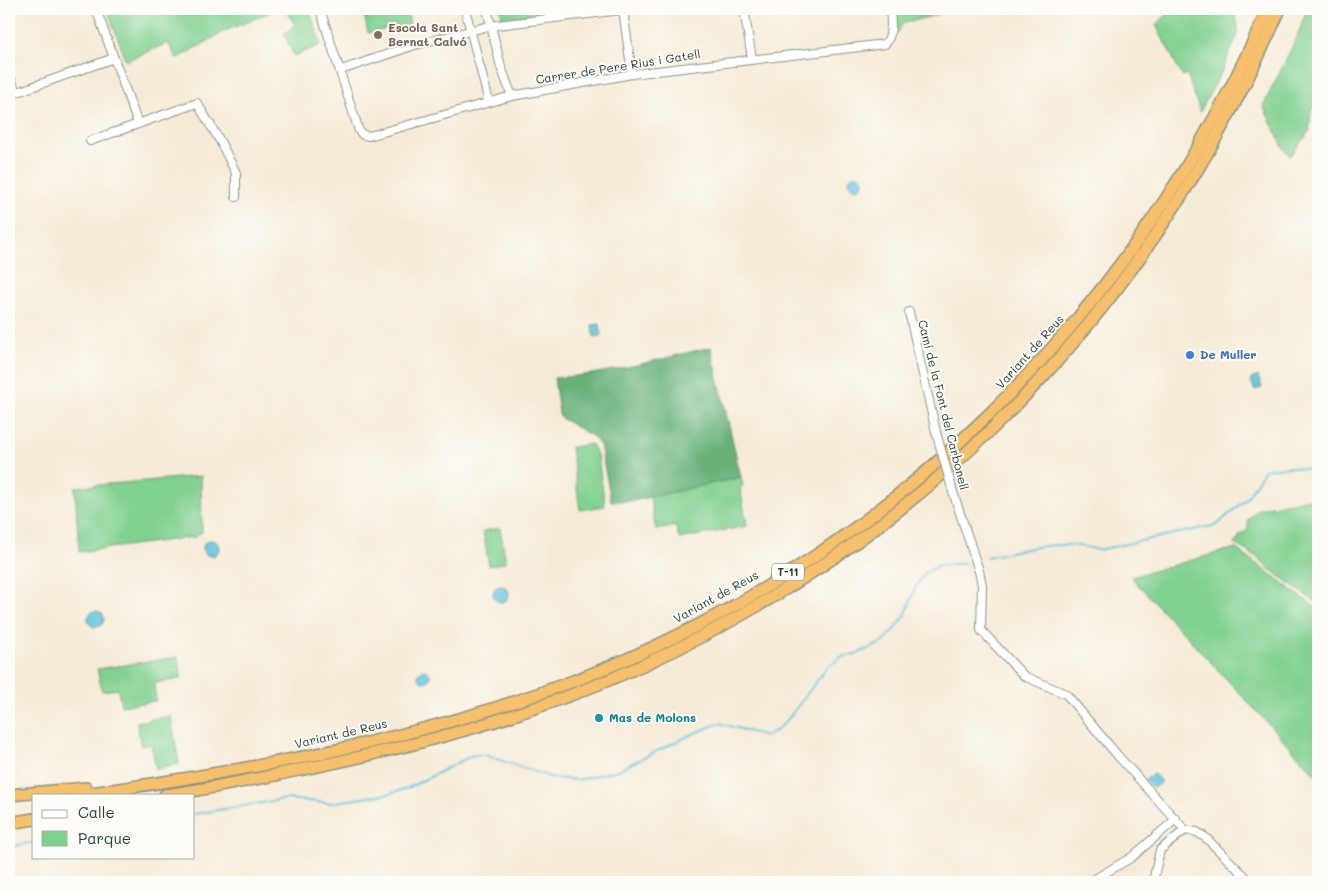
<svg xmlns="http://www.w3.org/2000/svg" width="1327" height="891" font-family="Mali,sans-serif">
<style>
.green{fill:#80d090;stroke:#508662}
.forest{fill:#68b27a;stroke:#447857}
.water{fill:#60c4de;stroke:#408089}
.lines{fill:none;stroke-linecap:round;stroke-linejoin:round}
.stream{stroke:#60c4de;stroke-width:2}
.minor-casing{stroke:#8a9486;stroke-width:10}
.highway-casing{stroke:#8a9486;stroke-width:14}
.minor{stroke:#fff;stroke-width:8}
.highway{stroke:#f7c06c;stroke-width:11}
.minor-bridge-casing{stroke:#8a9486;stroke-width:10;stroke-linecap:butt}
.minor-bridge{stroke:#fff;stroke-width:8}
.education-dot{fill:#8d6e63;stroke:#fdfcf7;stroke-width:2}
.shop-dot{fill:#3f7fe0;stroke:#fdfcf7;stroke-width:2}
.culture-dot{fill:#0f9aa8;stroke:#fdfcf7;stroke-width:2}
.labels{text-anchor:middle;stroke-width:4;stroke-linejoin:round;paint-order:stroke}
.shield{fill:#fdfcf7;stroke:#62766e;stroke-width:1}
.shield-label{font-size:11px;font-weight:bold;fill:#1f3d34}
.education-label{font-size:12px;font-weight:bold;fill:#785e54;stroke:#fdfcf7;text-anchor:start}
.street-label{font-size:12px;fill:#1f3d34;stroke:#fdfcf7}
.shop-label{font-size:12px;font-weight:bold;fill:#366cbe;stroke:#fdfcf7;text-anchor:start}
.culture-label{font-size:12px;font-weight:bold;fill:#0d838f;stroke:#fdfcf7;text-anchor:start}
</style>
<rect width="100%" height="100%" fill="#fdfcf7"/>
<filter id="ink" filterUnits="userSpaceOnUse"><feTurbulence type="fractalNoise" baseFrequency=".02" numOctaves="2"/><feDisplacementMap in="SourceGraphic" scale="10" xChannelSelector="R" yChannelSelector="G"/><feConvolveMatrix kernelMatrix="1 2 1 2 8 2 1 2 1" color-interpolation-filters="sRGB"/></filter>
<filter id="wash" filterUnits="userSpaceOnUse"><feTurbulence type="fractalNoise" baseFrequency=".0096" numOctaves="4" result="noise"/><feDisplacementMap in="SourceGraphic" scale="20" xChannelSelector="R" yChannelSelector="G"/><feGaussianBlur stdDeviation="1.12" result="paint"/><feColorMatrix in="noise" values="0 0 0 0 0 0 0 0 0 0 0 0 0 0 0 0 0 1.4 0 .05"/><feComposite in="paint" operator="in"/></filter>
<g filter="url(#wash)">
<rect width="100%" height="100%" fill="#f6ebd7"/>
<g class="green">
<path d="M107,9h171l-53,22 -48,28 -9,-16 -42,18z"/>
<path d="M285,9h24l12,36 -27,11 -10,-22 11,-9z"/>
<path d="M363,9h44l3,15 -42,9z"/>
<path d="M500,9h81l-79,9z"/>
<path d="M893,9h64l-55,15 -4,9h-4z"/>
<path d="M1172,9h62l5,23 -17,39 -22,41 -13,-38 -5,2 -26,-51z"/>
<path d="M1307,9h11l-2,2 2,90 -7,11 -2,20 -19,24 -7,-9 -20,-41 34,-69z"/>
<path d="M591,444l7,13 7,49 -25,4 -9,-63z"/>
<path d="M201,476l1,56 -7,5 -116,15 -4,-65z"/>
<path d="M741,477l2,9 -3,1 7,39 -68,13 -3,-13 -20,4 -6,-33z"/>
<path d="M1304,499l14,1v104l-50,-36 -8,-9 -25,-15 5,-9 8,-5v-11l10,-10z"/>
<path d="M500,528l6,34 -17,4 -6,-35z"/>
<path d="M1235,548l83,61v168l-187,-200z"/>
<path d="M178,657l3,22 -27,4 2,18 -35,5 -3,-17 -16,2 -5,-22z"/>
<path d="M171,716l8,48 -23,5 -5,-25 -10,2 -4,-24z"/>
</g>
<path class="forest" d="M711,347l30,130 -108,24h-22l-11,-56 -8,-9 -30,-17 -3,-5 -5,-36c54,-3 104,-19 157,-31z"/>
<g class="water">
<circle cx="856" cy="182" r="7"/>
<path d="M600,324l1,12 -7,1 -2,-12z"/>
<path d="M1258,376l4,12 -8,2 -3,-11z"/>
<circle cx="211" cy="548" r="8"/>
<circle cx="501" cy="594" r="8"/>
<circle cx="96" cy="619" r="8"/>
<circle cx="424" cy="676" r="6"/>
<path d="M1153,773l9,9 -9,6 -8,-8z"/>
</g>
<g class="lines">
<g class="stream">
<path d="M986,557c38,-7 74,-19 112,-7l119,-25 30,-27 18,-29 23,-2 30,3"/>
<path d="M194,814l91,-15 45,4 58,-9 20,-6 65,-33h12l68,23 25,2 40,-10 70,-34 31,-13 47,13 11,-6 11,-11 40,-53 14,-9 17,-4 25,-11 21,-26 11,-30 9,-13 12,-7 27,-3"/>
<path d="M9,847l25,-5"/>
</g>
</g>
</g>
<g filter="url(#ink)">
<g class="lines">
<defs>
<g id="minor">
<path d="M96,9l42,115"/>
<path d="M320,9l39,122 4,4 6,1 143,-40 120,-22 253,-30c8,-8 6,-24 5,-35"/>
<path d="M465,9l24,93"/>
<path d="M487,9l14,58 11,29"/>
<path d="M744,9l8,50"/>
<path d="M623,10l9,64"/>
<path d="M341,70l74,-25 74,-19 140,-17"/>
<path d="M9,75l7,17"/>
<path d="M9,95l105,-37"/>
<path d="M90,141l107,-38 23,38 16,32v24"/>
<path d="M909,312l27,120"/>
<path d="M953,492l26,79 3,14 -1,45 43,46 42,18 52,62 67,74"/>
<path d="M1185,830l12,2 9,6 45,44"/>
<path d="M1090,882l42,-25 44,-38"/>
<path d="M1157,882l-3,-5 6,-27 25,-20"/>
</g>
<g id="highway">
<path d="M9,795l77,-7"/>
<path d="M77,795c169,-24 339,-54 499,-115 313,-120 559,-366 692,-671"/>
<path d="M165,795c45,-6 90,-16 134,-25 118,-24 235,-55 344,-105 294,-134 509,-362 637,-656"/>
<path d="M9,823l25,-4"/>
</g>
</defs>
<use href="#minor" class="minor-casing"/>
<use href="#highway" class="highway-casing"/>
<use href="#minor" class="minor"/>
<use href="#highway" class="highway"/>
<defs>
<path id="minor-bridge" d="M936,432l17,60"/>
</defs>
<use href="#minor-bridge" class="minor-bridge-casing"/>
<use href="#minor-bridge" class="minor-bridge"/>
</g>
</g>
<circle class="education-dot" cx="378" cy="35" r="5"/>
<circle class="shop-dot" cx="1190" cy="355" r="5"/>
<circle class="culture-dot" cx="599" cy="718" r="5"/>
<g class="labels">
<rect class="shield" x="772" y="563.5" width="32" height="17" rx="4"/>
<g class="shield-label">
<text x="788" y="576">T-11</text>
</g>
<g class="education-label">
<text x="388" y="32">Escola Sant<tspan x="388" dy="14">Bernat Calvó</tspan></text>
</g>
<g class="street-label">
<text transform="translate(618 67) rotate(-9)" y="4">Carrer de Pere Rius i Gatell</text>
<text transform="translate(1030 352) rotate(-48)" y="4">Variant de Reus</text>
<text transform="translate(943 405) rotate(76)" y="4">Camí de la Font del Carbonell</text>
<text transform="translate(716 597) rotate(-29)" y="4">Variant de Reus</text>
<text transform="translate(341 734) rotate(-13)" y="4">Variant de Reus</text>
</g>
<g class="shop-label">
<text x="1200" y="359">De Muller</text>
</g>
<g class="culture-label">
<text x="609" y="722">Mas de Molons</text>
</g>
</g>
<rect width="1327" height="891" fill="none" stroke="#fdfcf7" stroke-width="30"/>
<rect x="32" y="794" width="162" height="65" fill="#fdfcf7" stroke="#a4b0a9"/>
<rect x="42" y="810" width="25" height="8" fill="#ffffff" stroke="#a4b0a9"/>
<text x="78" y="818" font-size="15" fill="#1f3d34">Calle</text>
<rect x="42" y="831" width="25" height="15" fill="#80d090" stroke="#a4b0a9"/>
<text x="78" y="844" font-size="15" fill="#1f3d34">Parque</text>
</svg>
